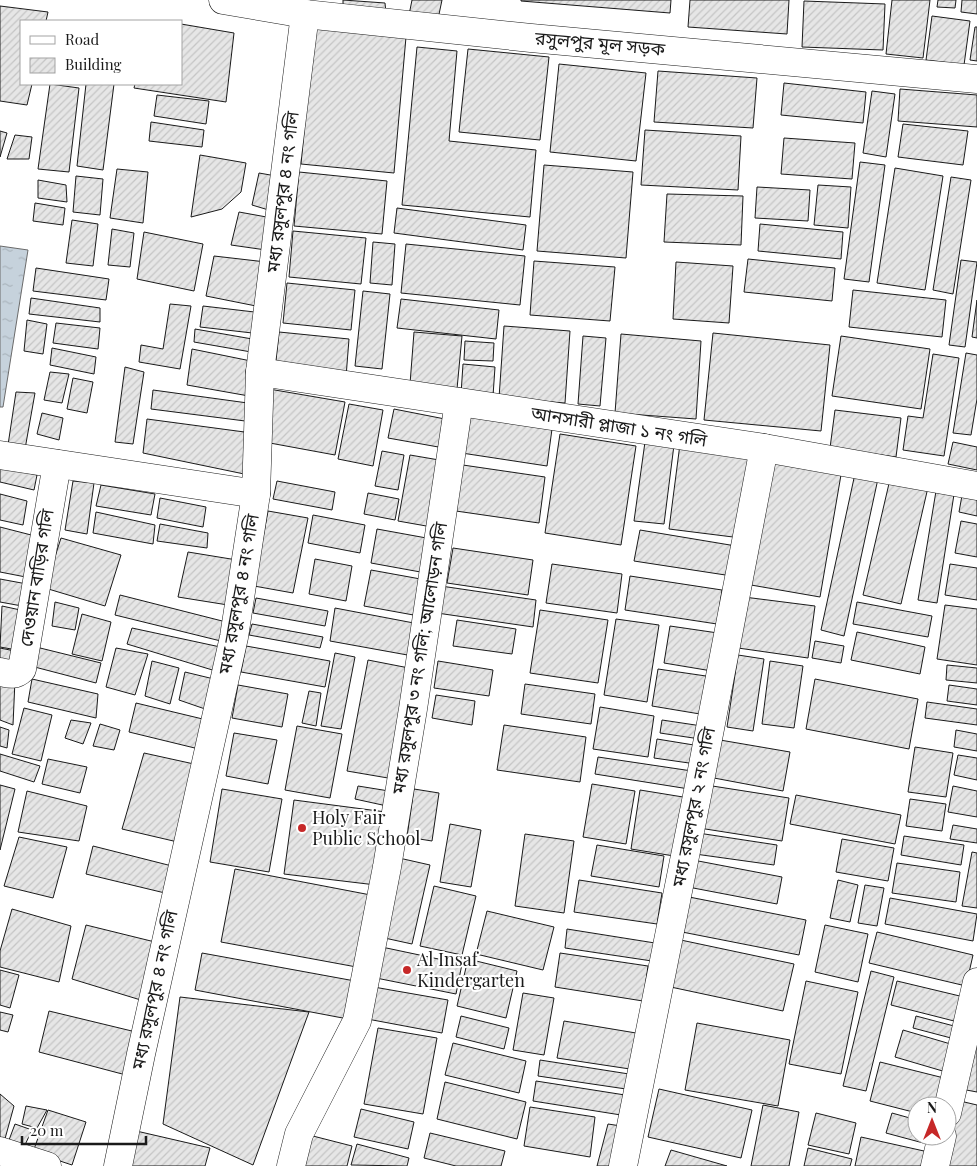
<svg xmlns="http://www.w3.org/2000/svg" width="977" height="1166" font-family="'Playfair Display','Noto Sans Bengali',serif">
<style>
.water{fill:url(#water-ripples);stroke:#6a6a6a}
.building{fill:url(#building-hatch);stroke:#1a1a1a}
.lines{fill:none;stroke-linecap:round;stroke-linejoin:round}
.minor-casing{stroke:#1a1a1a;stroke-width:29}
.minor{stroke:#fff;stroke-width:28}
.poi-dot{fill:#c62828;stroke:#fff;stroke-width:2}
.labels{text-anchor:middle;stroke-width:4;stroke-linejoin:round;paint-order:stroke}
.street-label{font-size:18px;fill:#1a1a1a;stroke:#fff}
.poi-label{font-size:18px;fill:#1a1a1a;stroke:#fff;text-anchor:start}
</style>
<defs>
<pattern id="water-ripples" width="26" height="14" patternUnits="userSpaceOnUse" patternTransform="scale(1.25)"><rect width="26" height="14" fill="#c6d2dc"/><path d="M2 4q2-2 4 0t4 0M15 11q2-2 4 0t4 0" fill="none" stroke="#aab4bc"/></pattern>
<pattern id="building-hatch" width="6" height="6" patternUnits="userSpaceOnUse" patternTransform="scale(1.25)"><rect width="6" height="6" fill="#e6e6e6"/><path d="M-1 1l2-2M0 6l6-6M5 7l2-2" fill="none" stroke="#c5c5c5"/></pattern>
</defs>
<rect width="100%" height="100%" fill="#fff"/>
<path class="water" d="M0,246l28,4 -25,157h-3z"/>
<g class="building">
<path d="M343,0l42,3 1,10 -43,-4z"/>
<path d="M412,0h30l-4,19 -29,-4z"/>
<path d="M521,0h150l-1,13 -149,-12z"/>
<path d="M690,0h99l-2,34 -99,-7z"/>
<path d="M892,0h38l-7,58 -37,-4z"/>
<path d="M938,0h18l-1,8 -18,-1z"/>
<path d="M962,0h15v14l-16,-2z"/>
<path d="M804,1l81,3 -2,46 -81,-3z"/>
<path d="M0,6l48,6 -2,9h-25v63h11l-5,21 -27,-4z"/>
<path d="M932,16l38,5 -6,44 -38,-5z"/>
<path d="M181,24l53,9 -8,69 -92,-14 1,-4h46z"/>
<path d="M975,27h2v34l-7,-1z"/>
<path d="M314,28l92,9 -12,136 -93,-9z"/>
<path d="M417,47l40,4 -8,90 87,9 -6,67 -128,-12z"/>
<path d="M468,49l81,8 -9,83 -81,-8z"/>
<path d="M559,64l87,9 -10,88 -86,-9z"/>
<path d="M658,71l99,7 -4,50 -99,-6z"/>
<path d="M784,83l82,9 -3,31 -82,-8z"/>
<path d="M50,84l29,4 -10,84 -31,-3z"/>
<path d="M86,84h28l-11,86 -26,-4z"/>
<path d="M900,89l77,6v32l-79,-6z"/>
<path d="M872,91l23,3 -9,63 -23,-4z"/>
<path d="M157,95l52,6 -3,23 -52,-8z"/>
<path d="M151,122l53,8 -2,17 -53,-6z"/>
<path d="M903,124l65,7 -5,34 -65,-8z"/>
<path d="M645,130l96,6 -3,54 -97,-5z"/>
<path d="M0,131l7,2 -7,24z"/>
<path d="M15,135l17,2 -3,22h-22z"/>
<path d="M784,138l71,5 -3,36 -71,-5z"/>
<path d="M200,155l46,8 -5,29 -19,17 -31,8z"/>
<path d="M860,162l25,3 -16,117 -25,-3z"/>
<path d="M544,165l89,7 -7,86 -89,-7z"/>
<path d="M895,168l48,8 -18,114 -48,-7z"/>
<path d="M117,169l31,3 -5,51 -33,-5z"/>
<path d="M299,172l88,9 -5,53 -88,-8z"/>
<path d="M259,173l17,3 -4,35 -20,-6z"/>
<path d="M76,176l27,3 -3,36 -27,-3z"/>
<path d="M951,177l20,3 -18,114 -20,-4z"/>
<path d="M38,180l28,5 1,17 -29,-4z"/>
<path d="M818,185l33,2 -3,41 -34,-3z"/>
<path d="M757,187l53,3 -2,31 -53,-3z"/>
<path d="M667,194l76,2 -2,49 -77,-3z"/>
<path d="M35,203l30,5 -2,17 -30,-4z"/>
<path d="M397,208l129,17 -3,25 -129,-17z"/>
<path d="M239,212l33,6 -6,32 -35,-5z"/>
<path d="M72,220l26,4 -5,42 -27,-3z"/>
<path d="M760,224l83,8 -2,27 -83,-8z"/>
<path d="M112,229l22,4 -4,34 -22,-2z"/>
<path d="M293,231l73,7 -5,46 -72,-7z"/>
<path d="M144,232l59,12 -9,47 -57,-12z"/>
<path d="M373,242l22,2 -3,41 -22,-2z"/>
<path d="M406,244l119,12 -5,49 -119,-12z"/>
<path d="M214,256l52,6 -5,45 -55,-11z"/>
<path d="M748,259l87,9 -3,33 -88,-9z"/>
<path d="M961,260l16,2 -12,85 -16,-2z"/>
<path d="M534,261l81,6 -5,54 -80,-6z"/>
<path d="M676,262l57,4 -4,57 -56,-4z"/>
<path d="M36,268l73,11 -3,21 -73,-9z"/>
<path d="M287,283l68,7 -4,40 -68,-7z"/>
<path d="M853,290l93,10 -4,37 -93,-10z"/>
<path d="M363,291l27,3 -8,75 -27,-3z"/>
<path d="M31,298l69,10v14l-71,-8z"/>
<path d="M401,299l98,11 -3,29 -99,-11z"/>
<path d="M977,300v38l-5,-1z"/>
<path d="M170,304l21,2 -11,63 -41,-7 2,-17 22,4z"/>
<path d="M203,306l60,7 -2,21 -61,-7z"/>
<path d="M27,320l20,4 -4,30 -19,-3z"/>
<path d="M56,323l44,5 -2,21 -45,-6z"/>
<path d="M504,326l66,5 -5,72 -66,-5z"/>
<path d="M195,329l63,11 -1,13 -63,-11z"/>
<path d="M279,332l70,7 -3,38 -71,-7z"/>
<path d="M414,332l48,4 -5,53 -47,-5z"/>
<path d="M713,333l117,12 -9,86 -117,-11z"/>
<path d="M621,334l80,7 -5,78 -81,-6z"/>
<path d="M583,336l23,2 -6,68 -22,-2z"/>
<path d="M841,336l89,13 -9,60 -89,-13z"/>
<path d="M465,341l29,2 -1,18 -29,-1z"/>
<path d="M52,348l44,9 -2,17 -44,-9z"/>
<path d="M192,349l59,12 -2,35 -62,-11z"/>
<path d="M966,353l11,2v44l-6,36 -18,-2z"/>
<path d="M933,354l26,4 -15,98 -41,-6 5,-34 15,2z"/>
<path d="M463,364l32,3 -2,29 -32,-2z"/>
<path d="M125,367l19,5 -11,72 -18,-2z"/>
<path d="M50,372l19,2 -7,29 -18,-3z"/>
<path d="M73,378l20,4 -6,31 -20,-4z"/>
<path d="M269,389l76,13 -10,53 -76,-14z"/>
<path d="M153,390l102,14 -2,18 -102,-13z"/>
<path d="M16,392l19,1 -10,56 -17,-4z"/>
<path d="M349,404l34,6 -10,56 -35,-7z"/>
<path d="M394,409l56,11 -6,28 -56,-10z"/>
<path d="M835,410l66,8 -5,39 -66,-9z"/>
<path d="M42,413l21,5 -4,22 -22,-6z"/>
<path d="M461,415l91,14 -5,37 -92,-14z"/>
<path d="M147,419l105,14 -3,42 -106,-22z"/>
<path d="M560,434l76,12 -15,99 -76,-12z"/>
<path d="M645,442l29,3 -10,79 -30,-3z"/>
<path d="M953,442l24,5v23l-29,-6z"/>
<path d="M680,444l72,9 -11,85 -72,-9z"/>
<path d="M382,451l22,4 -6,35 -23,-4z"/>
<path d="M410,455l35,6 -13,66 -34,-6z"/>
<path d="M774,457l68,12 -22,128 -69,-12z"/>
<path d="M456,464l89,13 -6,46 -90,-13z"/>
<path d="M0,466l37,9 -3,15 -34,-8z"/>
<path d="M856,469l23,5 -35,162 -23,-6z"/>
<path d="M891,475l38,8 -28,121 -38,-9z"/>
<path d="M73,481l21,2 -7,51 -22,-4z"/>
<path d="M277,481l58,11 -3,18 -59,-11z"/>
<path d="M101,485l54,9 -4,21 -55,-9z"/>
<path d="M937,485l18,3 -18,115 -19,-3z"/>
<path d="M963,490l14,3v23l-18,-4z"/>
<path d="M368,493l31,6 -4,21 -31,-6z"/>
<path d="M0,494l27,7 -4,24 -23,-5z"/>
<path d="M160,498l46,9 -3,20 -46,-9z"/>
<path d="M268,511l40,7 -15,75 -39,-7z"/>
<path d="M96,512l59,13 -2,19 -60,-11z"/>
<path d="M313,515l52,10 -5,28 -52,-10z"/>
<path d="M961,521l16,3v33l-22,-4z"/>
<path d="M160,524l48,9 -1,15 -50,-7z"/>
<path d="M0,527l39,10 -8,41 -31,-6z"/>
<path d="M377,529l55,10 -6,34 -55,-10z"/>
<path d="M640,530l96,16 -4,30 -98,-15z"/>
<path d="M61,538l60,17 -16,51 -60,-18z"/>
<path d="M453,548l80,12 -5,35 -81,-12z"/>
<path d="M188,552l49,8 -9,45 -50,-8z"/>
<path d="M315,559l37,7 -6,35 -37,-7z"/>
<path d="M552,564l70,10 -5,39 -71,-10z"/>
<path d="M950,564l27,4v32l-32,-5z"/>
<path d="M371,570l55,10 -7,36 -55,-10z"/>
<path d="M630,576l92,14 -5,34 -92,-14z"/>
<path d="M0,579l27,5 -5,22 -22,-4z"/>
<path d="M434,585l102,15 -3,27 -103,-15z"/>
<path d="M120,595l114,29 -5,19 -114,-28z"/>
<path d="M744,597l71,9 -7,52 -70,-10z"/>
<path d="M256,598l72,13 -3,15 -72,-13z"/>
<path d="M55,602l24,6 -4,22 -23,-4z"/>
<path d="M857,602l75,14 -4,21 -75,-13z"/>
<path d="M945,605l32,4v56l-40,-6z"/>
<path d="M2,606l23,5 -8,39 -17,-3z"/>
<path d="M335,608l84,16 -6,32 -83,-15z"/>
<path d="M540,610l68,10 -10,63 -68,-10z"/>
<path d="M82,614l29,8 -9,39 -30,-7z"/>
<path d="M616,619l43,6 -12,77 -43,-7z"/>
<path d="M457,620l59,9 -4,25 -59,-8z"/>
<path d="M252,624l71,13 -3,11 -71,-13z"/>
<path d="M670,626l48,7 -6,38 -48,-8z"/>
<path d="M132,628l93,20 -6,24 -92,-28z"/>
<path d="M857,632l68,15 -5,27 -69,-14z"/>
<path d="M815,641l29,5 -3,17 -29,-5z"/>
<path d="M32,646l69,17 -5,20 -69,-18z"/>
<path d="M246,646l84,15 -5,26 -84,-15z"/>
<path d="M0,648l15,3 -5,21 -10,-3z"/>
<path d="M116,648l32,6 -13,41 -29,-8z"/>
<path d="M335,653l20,4 -14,72 -20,-3z"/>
<path d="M738,655l26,4 -11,72 -26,-4z"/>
<path d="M368,660l41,8 -21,110 -41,-7z"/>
<path d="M152,661l27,7 -9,36 -25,-8z"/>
<path d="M438,661l55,9 -4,26 -55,-8z"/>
<path d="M770,661l33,5 -9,62 -32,-4z"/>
<path d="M947,665l30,3v15l-31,-3z"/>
<path d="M658,669l48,7 -6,38 -48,-8z"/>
<path d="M185,672l29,7 -6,31 -29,-10z"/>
<path d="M0,676l15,4 -2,45 -13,-5z"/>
<path d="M32,679l66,15 -2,24 -68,-16z"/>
<path d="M815,679l103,20 -9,50 -103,-20z"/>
<path d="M525,684l70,10 -4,30 -70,-10z"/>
<path d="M238,685l50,9 -6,33 -50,-9z"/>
<path d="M949,685l28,4v16l-30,-4z"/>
<path d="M309,691l12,2 -5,33 -14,-3z"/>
<path d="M436,695l39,6 -3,24 -40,-7z"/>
<path d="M927,702l50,7v16l-52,-7z"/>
<path d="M136,703l75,18 -8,29 -74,-18z"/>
<path d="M600,707l54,9 -6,41 -55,-8z"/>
<path d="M24,708l28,7 -11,46 -29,-7z"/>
<path d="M71,720l20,3 -8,21 -18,-6z"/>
<path d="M662,720l40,6 -2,13 -40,-6z"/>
<path d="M100,724l20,6 -6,20 -21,-4z"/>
<path d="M504,725l82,12 -6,45 -83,-12z"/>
<path d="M297,726l45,8 -12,64 -45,-8z"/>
<path d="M0,727l9,3 -2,18 -7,-2z"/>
<path d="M956,730l21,4v17l-23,-4z"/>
<path d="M234,733l43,7 -9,44 -42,-8z"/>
<path d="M657,739l43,7 -4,18 -42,-6z"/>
<path d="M720,740l70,12 -7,39 -69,-13z"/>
<path d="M915,747l38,6 -7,44 -38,-5z"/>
<path d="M144,753l50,11 -12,79 -60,-14z"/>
<path d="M0,754l40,12 -6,16 -34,-11z"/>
<path d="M958,755l19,3v22l-23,-5z"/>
<path d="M598,757l94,14 -3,18 -94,-15z"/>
<path d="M48,759l39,8 -7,26 -38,-9z"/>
<path d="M592,784l43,7 -9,53 -43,-7z"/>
<path d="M0,785l15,4 -15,61z"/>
<path d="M706,785l83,13 -7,43 -83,-13z"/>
<path d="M358,786l31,5 -2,15 -32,-7z"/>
<path d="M953,786l24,5v26l-29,-5z"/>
<path d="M222,789l60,10 -13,73 -59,-10z"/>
<path d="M414,789l25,4 -7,48 -25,-4z"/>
<path d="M640,790l43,7 -9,59 -43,-7z"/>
<path d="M27,791l60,15 -8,35 -61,-9z"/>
<path d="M796,795l105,20 -6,29 -105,-20z"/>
<path d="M910,799l36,5 -4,27 -36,-5z"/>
<path d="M294,800l92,12 -10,73 -92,-11z"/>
<path d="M450,824l31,6 -10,57 -31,-5z"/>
<path d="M953,825l24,4v14l-27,-4z"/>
<path d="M698,833l79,12 -3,20 -79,-11z"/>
<path d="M525,834l49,7 -10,72 -49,-7z"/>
<path d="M904,836l60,9 -3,20 -60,-10z"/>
<path d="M19,837l48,10 -14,51 -49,-12z"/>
<path d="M842,839l52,9 -6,33 -52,-9z"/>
<path d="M597,845l67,11 -5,31 -68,-11z"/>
<path d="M93,846l79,20 -7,27 -79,-19z"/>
<path d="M972,852l5,1v55l-15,-2z"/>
<path d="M399,858l31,7 -18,79 -32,-7z"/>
<path d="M693,860l89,17 -5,27 -89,-17z"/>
<path d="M897,863l63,9 -4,30 -64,-9z"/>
<path d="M235,869l141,27 -14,72 -141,-26z"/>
<path d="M579,880l83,13 -5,31 -83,-12z"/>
<path d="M838,880l20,5 -8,37 -20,-4z"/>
<path d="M865,885l19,3 -7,38 -19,-3z"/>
<path d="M434,886l42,10 -14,59 -42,-9z"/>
<path d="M684,896l122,24 -7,35 -122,-24z"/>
<path d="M890,898l87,16 -4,27 -88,-17z"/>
<path d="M12,909l59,17 -12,56 -59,-15v-16z"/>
<path d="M487,911l67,16 -11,43 -67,-16z"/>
<path d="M86,925l69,17 -11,59 -72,-22z"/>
<path d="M825,925l43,9 -10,48 -43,-10z"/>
<path d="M567,929l88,14 -3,18 -87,-13z"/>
<path d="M877,932l96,23 -7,31 -97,-23z"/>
<path d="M676,939l118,25 -11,47 -117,-25z"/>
<path d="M377,946l85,18 -6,30 -85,-17z"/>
<path d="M202,953l153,28 -7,38 -153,-29z"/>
<path d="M560,953l88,13 -5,35 -88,-14z"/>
<path d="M468,959l49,12 -11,47 -49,-12z"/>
<path d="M0,970l19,5 -9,33 -10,-3z"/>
<path d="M871,971l23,6 -28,114 -23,-5z"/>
<path d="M806,981l52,11 -17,82 -52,-10z"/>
<path d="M897,981l67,16 -6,25 -67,-17z"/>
<path d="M368,986l80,14 -6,33 -80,-15z"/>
<path d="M523,993l31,5 -10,57 -31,-5z"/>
<path d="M180,997l129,15 -56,153 -90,-41z"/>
<path d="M977,1010v82l-16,-3z"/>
<path d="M49,1011l87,21 -10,43 -87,-23z"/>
<path d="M0,1012l13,3 -5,17 -8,-2z"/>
<path d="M461,1016l48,12 -5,21 -48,-12z"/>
<path d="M916,1016l38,10 -3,12 -38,-10z"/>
<path d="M564,1021l72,12 -6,36 -73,-11z"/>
<path d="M697,1023l93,17 -12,66 -93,-16z"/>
<path d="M378,1028l59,10 -14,76 -59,-10z"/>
<path d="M903,1030l51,15 -8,27 -51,-15z"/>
<path d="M453,1043l73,18 -7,32 -74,-18z"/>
<path d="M540,1060l89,14 -3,15 -88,-13z"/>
<path d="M880,1062l64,16 -7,28h-20v7l-47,-12z"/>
<path d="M536,1081l89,14 -4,20 -88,-14z"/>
<path d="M445,1082l81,20 -9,37 -80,-20z"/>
<path d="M659,1089l93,21 -11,48 -93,-21z"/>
<path d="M0,1094l14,12 -11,40 -3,-1z"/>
<path d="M960,1101l17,4v61h-33z"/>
<path d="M763,1105l36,7 -10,54h-38z"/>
<path d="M26,1106l21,4 -10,18 -15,-4z"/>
<path d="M530,1107l65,10 -5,40 -66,-11z"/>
<path d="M361,1109l53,13 -6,27 -54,-12z"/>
<path d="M48,1110l38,12 -14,43 -39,-13z"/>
<path d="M816,1113l40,10 -7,31 -41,-9z"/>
<path d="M892,1113l25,7v16h12l-2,8 -41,-11z"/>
<path d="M15,1124l17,6 -8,17 -15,-7z"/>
<path d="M608,1124l13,2 -10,40h-14z"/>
<path d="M132,1130l78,18 -5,18h-82z"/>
<path d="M430,1133l75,18 -4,15h-45l-32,-8z"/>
<path d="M309,1135l43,11 -5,20h-47z"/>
<path d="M861,1137l72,16 -3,13h-75z"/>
<path d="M357,1144l52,14 -2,8 -56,-1z"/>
<path d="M808,1148l44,11 -2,7h-46z"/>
<path d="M671,1150l56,16h-62z"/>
</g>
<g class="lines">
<defs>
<g id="minor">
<path d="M223,0l82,14 226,24 446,41"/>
<path d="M260,372l504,76 213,38"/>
<path d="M0,455l256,39"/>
<path d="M0,672c9,2 15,4 22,-3l35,-205"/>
<path d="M947,1113l30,-131"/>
<path d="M0,1151l47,15"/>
<path d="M118,1166l23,-112 93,-417 22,-143 4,-122 45,-358"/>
<path d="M291,1166l8,-32 58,-113 30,-154 26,-158 46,-307"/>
<path d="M623,1166l75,-375 66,-343"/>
<path d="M935,1166l7,-30"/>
</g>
</defs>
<use href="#minor" class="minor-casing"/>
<use href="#minor" class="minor"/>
</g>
<g class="poi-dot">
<circle cx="302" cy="828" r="5"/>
<circle cx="407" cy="970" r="5"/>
</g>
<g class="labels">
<g class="street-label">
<text transform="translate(600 44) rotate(5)" y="6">রসুলপুর মূল সড়ক</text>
<text transform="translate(283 192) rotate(-83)" y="6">মধ্য রসুলপুর ৪ নং গলি</text>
<text transform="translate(619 427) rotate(9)" y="6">আনসারী প্লাজা ১ নং গলি</text>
<text transform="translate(37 578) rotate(-81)" y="6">দেওয়ান বাড়ির গলি</text>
<text transform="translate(239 594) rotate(-80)" y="6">মধ্য রসুলপুর ৪ নং গলি</text>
<text transform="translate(420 658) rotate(-81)" y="6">মধ্য রসুলপুর ৩ নং গলি; আলোড়ন গলি</text>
<text transform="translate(694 807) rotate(-79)" y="6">মধ্য রসুলপুর ২ নং গলি</text>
<text transform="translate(155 990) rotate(-78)" y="6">মধ্য রসুলপুর ৪ নং গলি</text>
</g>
<g class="poi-label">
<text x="312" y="824">Holy Fair<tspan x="312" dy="21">Public School</tspan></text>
<text x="417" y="966">Al Insaf<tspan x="417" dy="21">Kindergarten</tspan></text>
</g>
</g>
<rect x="20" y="20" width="162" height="65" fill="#ffffff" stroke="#a3a3a3"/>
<rect x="30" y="36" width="25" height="8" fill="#ffffff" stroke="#a3a3a3"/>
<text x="65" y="45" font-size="15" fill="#1a1a1a">Road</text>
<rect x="30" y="58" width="25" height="15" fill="url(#building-hatch)" stroke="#a3a3a3"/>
<text x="65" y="70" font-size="15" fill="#1a1a1a">Building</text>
<g transform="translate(932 1121)"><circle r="24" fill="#ffffff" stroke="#a3a3a3"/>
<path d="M0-4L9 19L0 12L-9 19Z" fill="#c62828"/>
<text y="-8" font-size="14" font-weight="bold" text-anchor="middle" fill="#1a1a1a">N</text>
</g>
<path d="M22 1136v8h124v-8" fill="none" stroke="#1a1a1a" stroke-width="2.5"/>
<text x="30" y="1136" font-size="15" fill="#1a1a1a" stroke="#ffffff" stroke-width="4" paint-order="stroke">20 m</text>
</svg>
